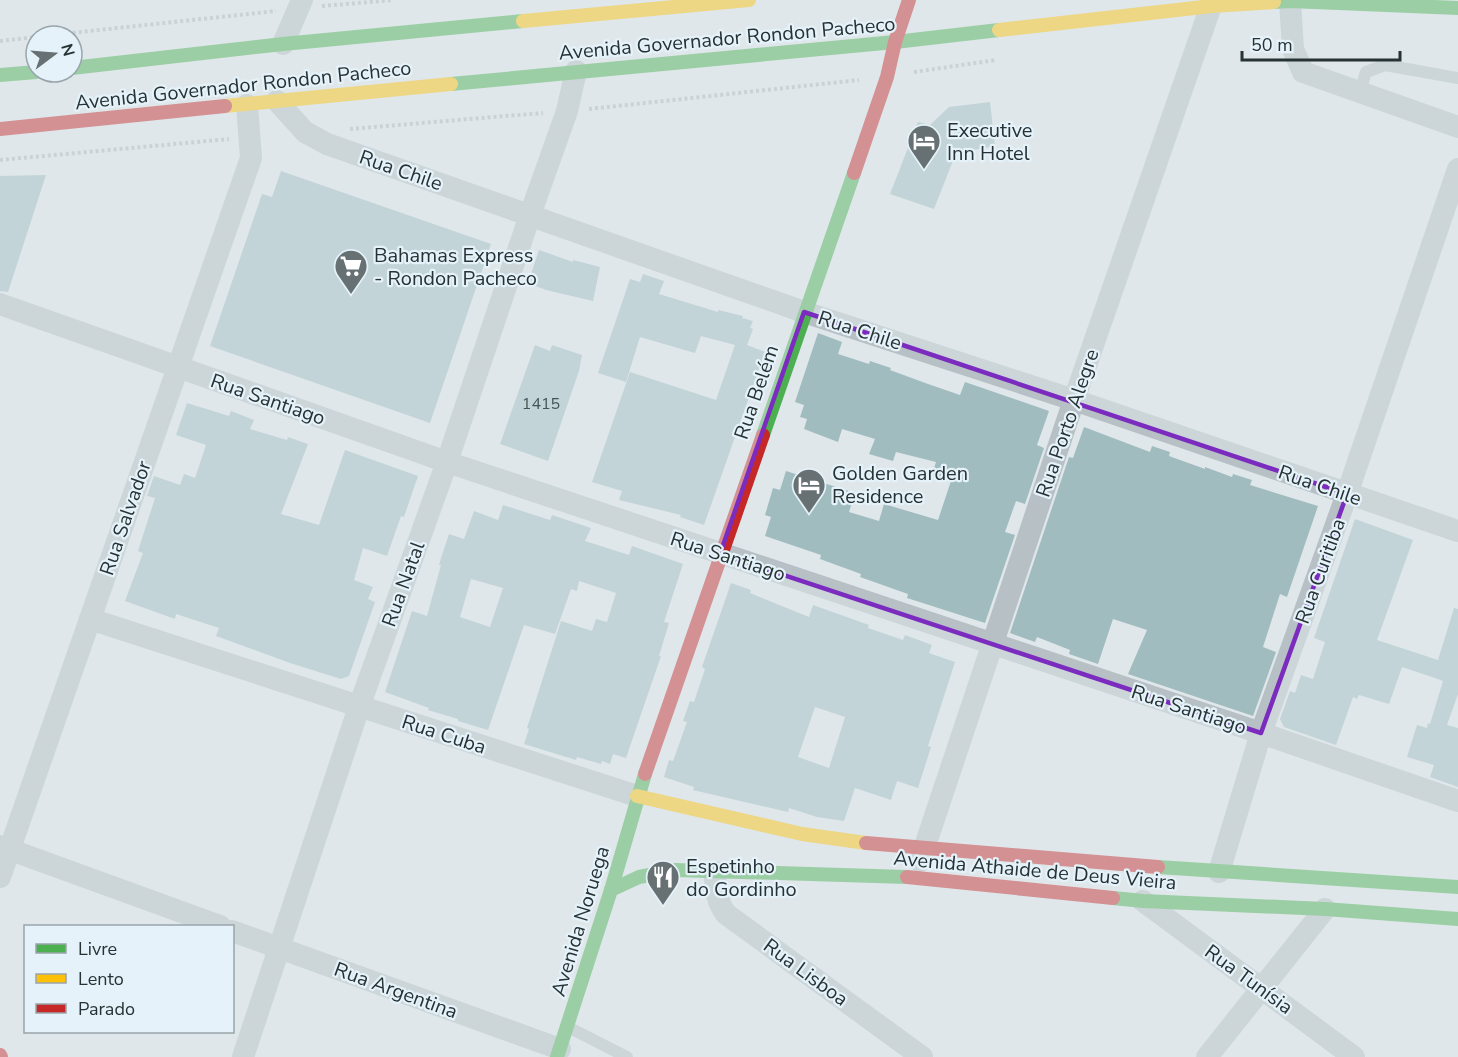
<svg xmlns="http://www.w3.org/2000/svg" width="1458" height="1057" font-family="'Nunito Sans',sans-serif">
<style>
.building{fill:#a0bcbf;fill-rule:evenodd}
.lines{fill:none;stroke-linecap:round;stroke-linejoin:round}
.path{stroke:#b0b9bc;stroke-width:4;stroke-dasharray:3 3;stroke-linecap:butt}
.lane{stroke:#b7c0c4;stroke-width:12}
.street{stroke:#b7c0c4;stroke-width:22}
.fast{stroke:#4caf50;stroke-width:14}
.slow{stroke:#ffc107;stroke-width:14}
.jam{stroke:#c62828;stroke-width:14}
.marked{fill:none;stroke:#7b2cbf;stroke-width:4.5;stroke-linejoin:round}
.labels{text-anchor:middle;stroke-width:4.5;stroke-linejoin:round;paint-order:stroke}
.number-label{font-size:16px;fill:#445457}
.street-label{font-size:20px;fill:#263234;stroke:#e5f2f9}
.poi-label{font-size:20px;fill:#263234;stroke:#e5f2f9;text-anchor:start}
</style>
<rect width="100%" height="100%" fill="#dfe7eb"/>
<g class="building">
<path d="M990,102l5,44 -39,7 -22,56 -44,-15 28,-72 12,3 19,-18z"/>
<path d="M281,171l210,73 -61,179 -220,-77 52,-152 10,3z"/>
<path d="M46,175l-38,117 -8,-1v-115z"/>
<path d="M539,250l34,12v-2l27,7 -7,34 -47,-11 -18,-7z"/>
<path d="M643,274l21,7 -5,13 59,18v-2l25,6 -1,2 11,3 -3,7 3,1 -6,16 18,7 -61,173 -24,-8 1,-2 -62,-15 3,-9 -30,-9 38,-110 86,28 19,-55 -34,-9 -6,17 -55,-16 -14,45 -28,-9 32,-94 10,3z"/>
<path d="M818,333l24,9 -4,12 31,10 1,-3 21,7 -1,2 38,14 32,11 5,-13 84,29 -12,34 7,3 -19,56 -9,-3 -11,31 10,3 -30,88 -78,-25 1,-4 -48,-17 1,-3 -41,-15 1,-4 -56,-19 6,-19 -6,-2 8,-27 7,2 6,-19 69,22 -6,19 30,9 5,-17 54,16 13,-39 -19,-6 4,-13 -40,-10 -3,9 -24,-7 6,-15 -33,-10 -4,13 -34,-13 3,-10 -7,-2 4,-12 -9,-3z"/>
<path d="M535,345l15,6 2,-6 30,10 -3,16 -31,90 -48,-17z"/>
<path d="M187,403l42,13 2,-5 23,9 -4,9 37,11 1,-3 20,7 -27,70 38,11 26,-75 73,26 -14,41 -3,-1 -14,40 -24,-8 -9,32 19,7 -5,12 7,3 -26,74 -8,3 -51,-16 -74,-27 3,-8 -43,-14 -1,5 -50,-18 18,-48 -5,-2 17,-53 -8,-2 7,-20 26,9 4,-11 11,4 11,-33 -30,-10z"/>
<path d="M1084,427l66,25 2,-6 18,6 -1,4 36,13v-2l27,10 1,-3 19,6 -2,5 68,21 -31,91 -7,-3 -17,53 13,5 -23,64 -125,-42 19,-44 -34,-11 -15,45 -29,-10 1,-4 -33,-13 -2,5 -25,-9 59,-176 4,1z"/>
<path d="M503,505l47,15 2,-5 39,13 -6,13 44,14 3,-9 51,18 -19,58 5,1 -10,33h2l-35,102 -13,-4 -3,10 -8,-3 -1,3 -24,-7 -1,3 -52,-16 5,-15 -2,-1 34,-107 31,10 4,-12 11,3 9,-29 -37,-12 -2,10 -6,-2 -16,45 -31,-9 -36,105 -30,-9v-2l-30,-9 1,-2 -44,-16 27,-81 15,5 14,-51h-2l2,-7 8,-24 15,5 10,-28 24,9zM471,579l32,9 -13,39 -30,-10z"/>
<path d="M1355,519l58,21 -36,100 61,20 16,-52 4,1v85l-11,31 11,3v59l-28,-10 4,-12 -27,-8 10,-32 10,3 1,-5 2,1 13,-43 -11,-4 -30,-10 -13,37 -30,-9 -2,4 -4,-2 -17,48 -52,-18 -4,-8 10,-28 5,2 6,-18 12,4 12,-37 -11,-4z"/>
<path d="M731,583l20,7 -1,3 59,24 4,-12 56,20 -1,3 35,12 2,-5 27,10 -3,8 26,9 -27,84 3,1 -13,41 -21,-7 -6,19 -36,-12 -11,33 -27,-4 -28,-9 -1,4 -95,-22 1,-3 -30,-10 5,-17 4,1 14,-39 -4,-1 7,-20 4,1 11,-33 -3,-2zM815,707l30,10 -16,51 -31,-11z"/>
</g>
<g class="lines">
<g class="path">
<path d="M322,6l71,-6"/>
<path d="M43,36l233,-25"/>
<path d="M0,41l36,-4"/>
<path d="M914,72l82,-12"/>
<path d="M589,109l270,-29"/>
<path d="M350,129l193,-16"/>
<path d="M0,160l229,-21"/>
</g>
<g class="lane">
<path d="M1360,92l6,-20 19,-7 73,13"/>
<path d="M568,1027l59,30"/>
</g>
<g class="street">
<path d="M1290,1l3,48 10,23 155,55"/>
<path d="M283,44l19,-44"/>
<path d="M277,101l28,31 22,12 477,168 270,88 384,131"/>
<path d="M0,304l447,158 814,271 197,68"/>
<path d="M90,619l547,177"/>
<path d="M0,846l220,80"/>
<path d="M920,861l154,-461 139,-400"/>
<path d="M715,872c0,16 1,28 11,42l196,143"/>
<path d="M1219,872l42,-139 86,-239 111,-325"/>
<path d="M0,877l251,-719 -4,-53"/>
<path d="M1143,901l211,156"/>
<path d="M232,931l328,118"/>
<path d="M243,1057l116,-350 88,-245 83,-247 37,-104 9,-40"/>
<path d="M1207,1057l118,-148"/>
</g>
<g class="fast">
<path d="M1274,2l16,-1 168,7"/>
<path d="M72,68l211,-24 240,-23"/>
<path d="M0,75l36,-3"/>
<path d="M451,84l444,-42 104,-12"/>
<path d="M763,435l91,-262"/>
<path d="M1158,867l300,20"/>
<path d="M611,890l28,-13 37,-7 231,7"/>
<path d="M1113,898l30,3 182,8 133,10"/>
<path d="M557,1057l54,-167 34,-116"/>
</g>
<g class="slow">
<path d="M523,21l226,-21"/>
<path d="M999,30l213,-24 62,-4"/>
<path d="M225,106l226,-22"/>
<path d="M637,796l165,38 64,9"/>
</g>
<g class="jam">
<path d="M0,129l225,-23"/>
<path d="M854,173l33,-96 8,-35 14,-42"/>
<path d="M645,774l118,-339"/>
<path d="M866,843l292,24"/>
<path d="M907,877l206,21"/>
<path d="M0,1055l1,2"/>
</g>
</g>
<path d="M0 0H1458V1057H0ZM804,312l543,182 -86,239 -541,-179z" fill="#dfe7eb" fill-opacity=".55" fill-rule="evenodd"/>
<path class="marked" d="M804,312l543,182 -86,239 -541,-179z"/>
<defs>
<symbol id="hotel-pin" viewBox="-11 -11 22 30"><path d="M0 17L-7.5 6A9.5 9.5 0 1 1 7.5 6Z" fill="#677174" stroke="#e5f2f9"/><path d="M-6-4.5h1.5V1H6V5H4.5V3h-9V5H-6ZM-4 0a1.8 1.8 0 1 1 3.6 0ZM.5 0V-2.5h3Q6-2.5 6 0Z" fill="#fff"/></symbol>
<symbol id="supermarket-pin" viewBox="-11 -11 22 30"><path d="M0 17L-7.5 6A9.5 9.5 0 1 1 7.5 6Z" fill="#677174" stroke="#e5f2f9"/><path d="M-6-5.5h2.5l.6 2H6L4.5 2H-2.5L-4.4-4H-6ZM-1.5 3.2a1.3 1.3 0 1 0 .1 0ZM3 3.2a1.3 1.3 0 1 0 .1 0Z" fill="#fff"/></symbol>
<symbol id="restaurant-pin" viewBox="-11 -11 22 30"><path d="M0 17L-7.5 6A9.5 9.5 0 1 1 7.5 6Z" fill="#677174" stroke="#e5f2f9"/><path d="M-5-6h1v4h1v-4h1v4h1v-4h1v5L-1.5 .5V6h-2V.5L-5-1ZM5-6V6H3V1.5H1.5Q1.5-4 5-6Z" fill="#fff"/></symbol>
</defs>
<g fill-rule="evenodd">
<use href="#hotel-pin" x="905" y="122" width="38" height="52"/>
<use href="#supermarket-pin" x="332" y="247" width="38" height="52"/>
<use href="#hotel-pin" x="790" y="466" width="38" height="52"/>
<use href="#restaurant-pin" x="644" y="858" width="38" height="52"/>
</g>
<g class="labels">
<g class="number-label">
<text x="541" y="409">1415</text>
</g>
<g class="street-label">
<text transform="translate(727 38) rotate(-5)" y="7">Avenida Governador Rondon Pacheco</text>
<text transform="translate(243 85) rotate(-6)" y="7">Avenida Governador Rondon Pacheco</text>
<text transform="translate(401 170) rotate(19)" y="7">Rua Chile</text>
<text transform="translate(860 330) rotate(18)" y="7">Rua Chile</text>
<text transform="translate(756 392) rotate(-71)" y="7">Rua Belém</text>
<text transform="translate(268 399) rotate(19)" y="7">Rua Santiago</text>
<text transform="translate(1067 423) rotate(-71)" y="7">Rua Porto Alegre</text>
<text transform="translate(1320 485) rotate(19)" y="7">Rua Chile</text>
<text transform="translate(125 518) rotate(-71)" y="7">Rua Salvador</text>
<text transform="translate(728 556) rotate(18)" y="7">Rua Santiago</text>
<text transform="translate(1320 571) rotate(-70)" y="7">Rua Curitiba</text>
<text transform="translate(403 584) rotate(-70)" y="7">Rua Natal</text>
<text transform="translate(1189 709) rotate(18)" y="7">Rua Santiago</text>
<text transform="translate(444 734) rotate(18)" y="7">Rua Cuba</text>
<text transform="translate(1035 870) rotate(5)" y="7">Avenida Athaide de Deus Vieira</text>
<text transform="translate(580 921) rotate(-73)" y="7">Avenida Noruega</text>
<text transform="translate(806 972) rotate(36)" y="7">Rua Lisboa</text>
<text transform="translate(1249 979) rotate(36)" y="7">Rua Tunísia</text>
<text transform="translate(396 990) rotate(20)" y="7">Rua Argentina</text>
</g>
<g class="poi-label">
<text x="947" y="137">Executive<tspan x="947" dy="23">Inn Hotel</tspan></text>
<text x="374" y="262">Bahamas Express<tspan x="374" dy="23">- Rondon Pacheco</tspan></text>
<text x="832" y="480">Golden Garden<tspan x="832" dy="23">Residence</tspan></text>
<text x="686" y="873">Espetinho<tspan x="686" dy="23">do Gordinho</tspan></text>
</g>
</g>
<rect x="24" y="925" width="210" height="108" fill="#e5f2f9" stroke="#99a5aa" stroke-width="1.5"/>
<rect x="36" y="944" width="30" height="9" fill="#4caf50" stroke="#99a5aa" stroke-width="1.5"/>
<text x="78" y="955" font-size="18" fill="#263234">Livre</text>
<rect x="36" y="974" width="30" height="9" fill="#ffc107" stroke="#99a5aa" stroke-width="1.5"/>
<text x="78" y="985" font-size="18" fill="#263234">Lento</text>
<rect x="36" y="1004" width="30" height="9" fill="#c62828" stroke="#99a5aa" stroke-width="1.5"/>
<text x="78" y="1015" font-size="18" fill="#263234">Parado</text>
<g transform="translate(54 54) rotate(74)"><circle r="28" fill="#e5f2f9" stroke="#99a5aa" stroke-width="1.5"/>
<path d="M0-4.5L10 22L0 15L-10 22Z" fill="#677174"/>
<text y="-9" font-size="16" font-weight="bold" text-anchor="middle" fill="#263234">N</text>
</g>
<path d="M1242 51v9h158v-9" fill="none" stroke="#263234" stroke-width="3"/>
<text x="1251" y="51" font-size="18" fill="#263234" stroke="#e5f2f9" stroke-width="4.5" paint-order="stroke">50 m</text>
</svg>
